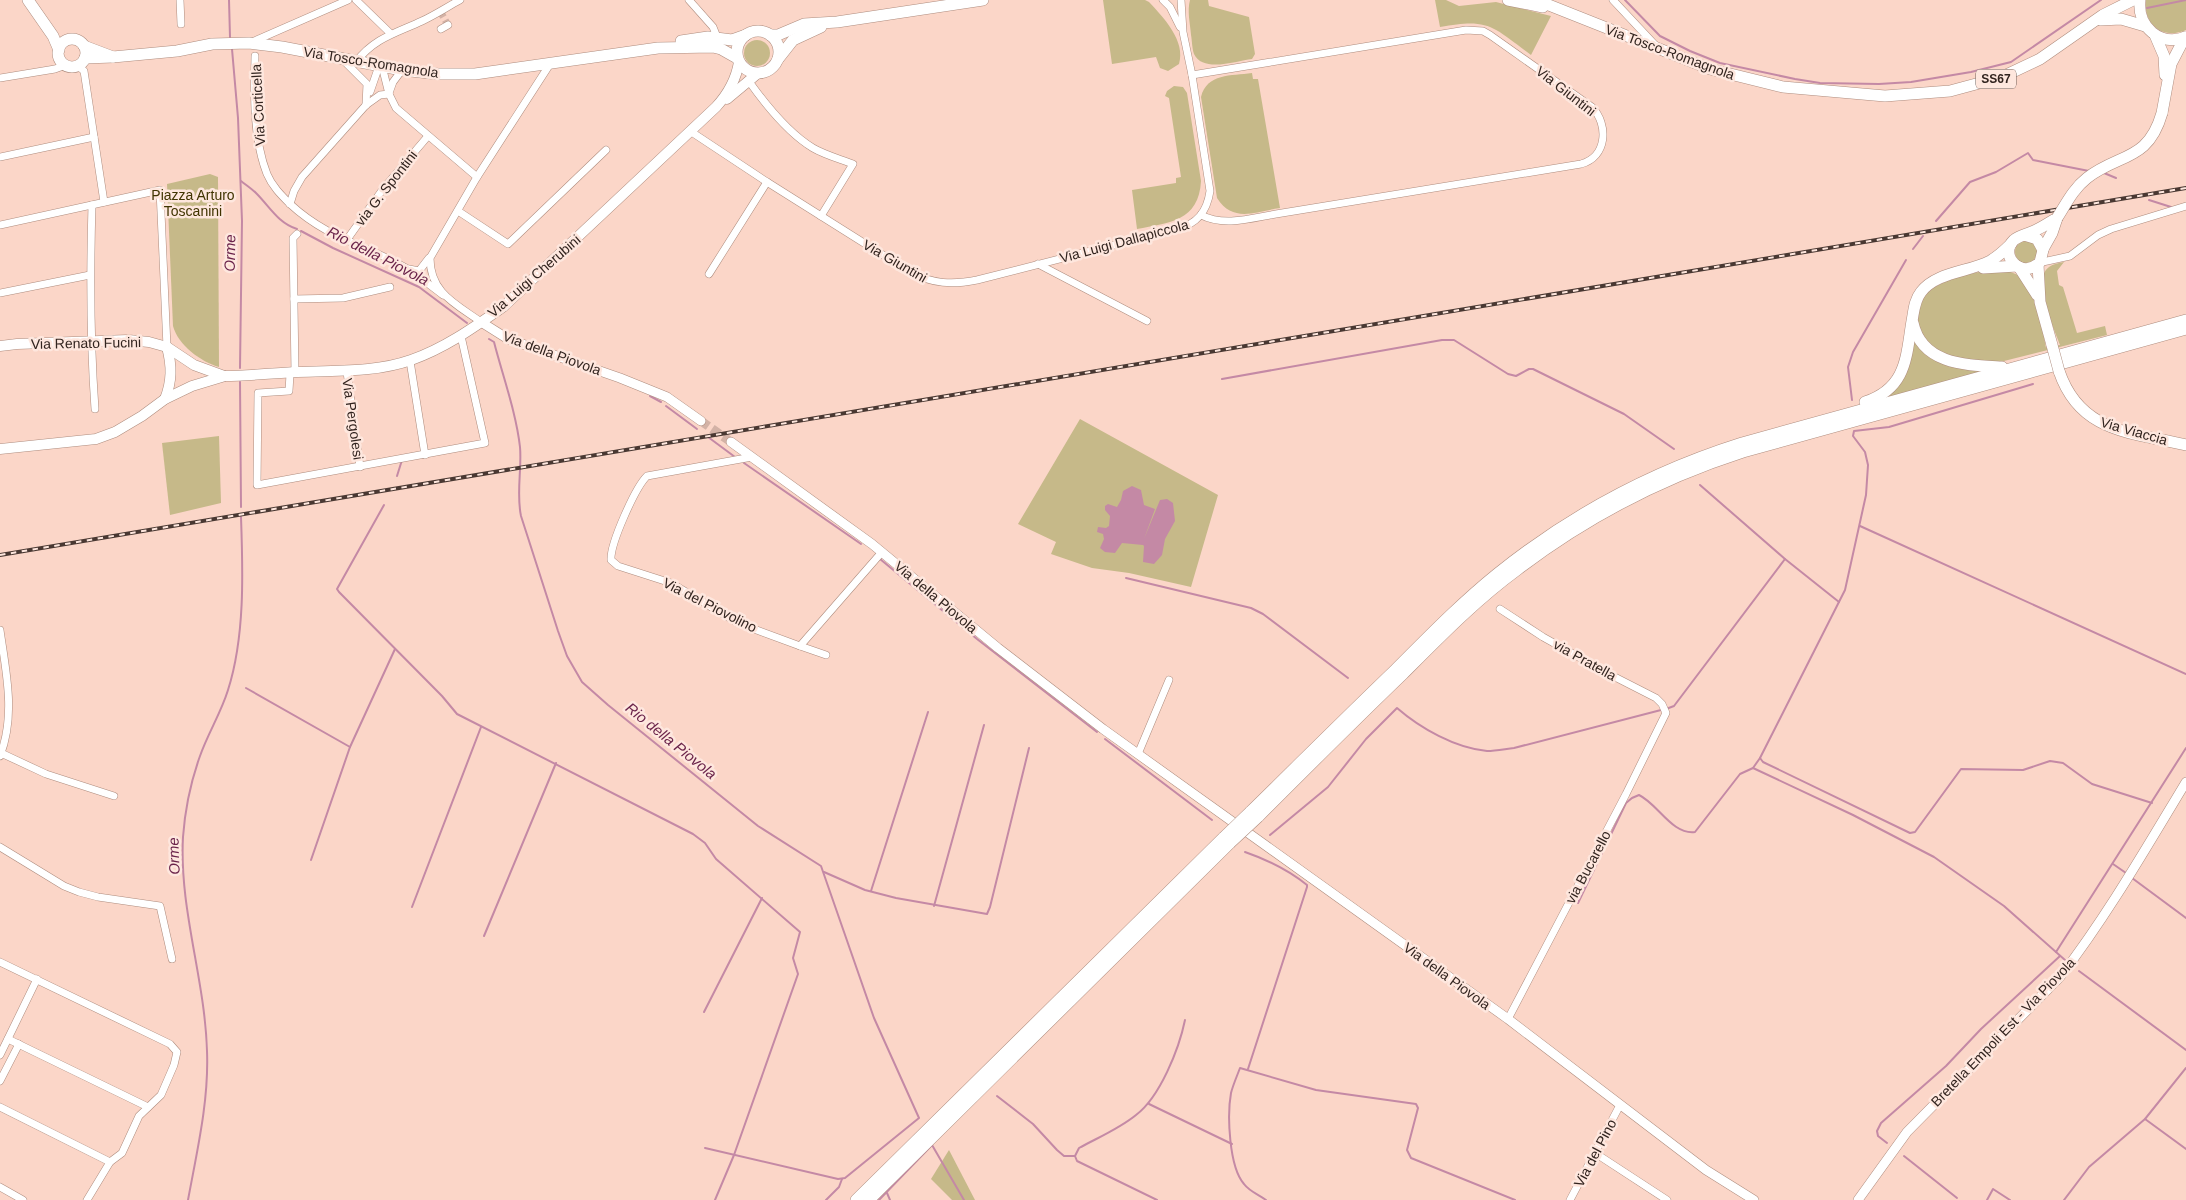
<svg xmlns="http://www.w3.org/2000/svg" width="2186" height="1200" font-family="Helvetica,sans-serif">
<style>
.green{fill:#c6b989}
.water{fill:#c489a5}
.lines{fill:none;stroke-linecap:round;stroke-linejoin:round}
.stream{stroke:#c489a5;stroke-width:2}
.minor-tunnel{stroke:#d3b2a6;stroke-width:7;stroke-dasharray:7 3.5;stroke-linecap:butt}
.tertiary-tunnel{stroke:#d3b2a6;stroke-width:9;stroke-dasharray:9 4.5;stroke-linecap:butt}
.minor-casing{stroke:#ae8c7e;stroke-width:8}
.tertiary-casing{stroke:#ae8c7e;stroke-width:10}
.secondary-casing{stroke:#ae8c7e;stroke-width:11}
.primary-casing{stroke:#ae8c7e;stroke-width:12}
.trunk-casing{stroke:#ae8c7e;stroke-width:12}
.minor{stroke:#fff;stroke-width:7}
.tertiary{stroke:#fff;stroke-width:9}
.secondary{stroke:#fff;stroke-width:10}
.primary{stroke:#fff;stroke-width:11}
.trunk{stroke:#fff;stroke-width:11}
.rail-casing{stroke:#493832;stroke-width:4}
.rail{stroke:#fee7de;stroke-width:2;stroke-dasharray:5.5;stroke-linecap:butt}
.primary-bridge-casing{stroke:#ae8c7e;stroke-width:12;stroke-linecap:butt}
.trunk-bridge-casing{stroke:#ae8c7e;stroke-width:12;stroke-linecap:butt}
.primary-bridge{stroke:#fff;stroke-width:11}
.trunk-bridge{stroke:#fff;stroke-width:11}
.labels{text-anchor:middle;stroke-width:5;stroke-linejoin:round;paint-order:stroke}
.shield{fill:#fee7de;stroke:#6f5e58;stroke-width:1}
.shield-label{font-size:12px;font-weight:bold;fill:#32241f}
.street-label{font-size:14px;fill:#32241f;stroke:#fee7de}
.park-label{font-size:14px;fill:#403401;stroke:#fee7de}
.water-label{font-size:15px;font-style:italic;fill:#6b244b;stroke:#fee7de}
</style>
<rect width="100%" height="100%" fill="#fbd6c8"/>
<g class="green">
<path d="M1103,0h42l4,2c15,16 37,39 30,62l-11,7 -8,-3 -4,-11 -44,7z"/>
<path d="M1190,0h18l1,6 40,11 6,37 -3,5c-16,2 -49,14 -58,-5 -2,-6 -2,-14 -3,-19 -1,-12 -4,-24 -1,-35z"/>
<path d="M1435,0h11l13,6 37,-4 55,14 -20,39c-39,-29 -42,-37 -91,-28z"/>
<path d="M2146,0h40v30c-23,10 -43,-5 -40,-30z"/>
<circle cx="757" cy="53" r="13"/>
<path d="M1252,73l1,6h5l22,129c-26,4 -47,15 -63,-10l-16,-101c6,-24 30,-21 51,-24z"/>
<path d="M1174,86l9,1 4,6 14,88c-2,40 -32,42 -64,48l-5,-39 44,-7v-5l5,-1 -12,-79 -4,-2 2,-5z"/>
<path d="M210,174l8,3 1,190c-18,-5 -41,-22 -46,-41l-6,-142z"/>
<circle cx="2026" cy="252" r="11"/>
<path d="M2064,262l-7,9 2,14 4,2 14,46 28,-7 2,9 -111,28 -11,1 -50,-12 -18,-25c1,-11 1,-25 9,-33 14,-16 77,-33 94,-17 17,16 22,48 26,71l14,-3c-6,-17 -29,-65 -11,-78 4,-3 10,-4 15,-5z"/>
<path d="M1912,340l68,30v2l-94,26z"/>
<path d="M1080,419l138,76 -27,92 -62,-14 -37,-5 -41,-14 5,-12 -38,-18z"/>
<path d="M219,436l2,67 -51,12 -8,-72z"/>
<path d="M949,1150l26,50h-23l-21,-21z"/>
</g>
<path class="water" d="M1132,486l9,4 3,15 11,4 -11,30 16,-39 7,-1 6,4 2,18 -10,18 -3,16 -8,9 -11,-2 1,-16 -1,-1 -21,-2 -7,10 -10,-1 -5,-4 4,-9 -1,-5 -6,-2 1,-5 8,1 3,-2 1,-10 -5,-6v-4l3,-2 9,3 4,-7 2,-9z"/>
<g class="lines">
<g class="stream">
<path d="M229,0l1,37"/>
<path d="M1625,0l35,36 30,15 30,12 75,16 25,4 59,1 32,-2 60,-10 40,-10 90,-62"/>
<path d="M2147,8l39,-8"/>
<path d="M232,49l6,69 4,103 -2,147"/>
<path d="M2104,173l12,5"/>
<path d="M241,181c5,4 11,8 15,12 14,14 22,30 41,36"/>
<path d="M2149,200l22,7"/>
<path d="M1936,221l34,-39 26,-10 32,-19 5,7 56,11"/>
<path d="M301,231l32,17 86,39 48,36"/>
<path d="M1913,249l10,-13"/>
<path d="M489,339l5,3c9,35 22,70 26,105 2,23 -4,46 1,69l37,115 9,25 15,26 26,23 150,121 63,40 53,152 45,100 -74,60 -7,1 -133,-31"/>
<path d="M1222,379l220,-39h12l54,34 8,2 13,-7h4l91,45 50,35"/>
<path d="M240,382l1,125"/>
<path d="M650,396l11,6"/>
<path d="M1852,400l-4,-33 5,-15 53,-92"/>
<path d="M666,406l31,23"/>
<path d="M708,437l27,20"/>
<path d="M744,463l117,81"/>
<path d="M397,476l5,-16"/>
<path d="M1700,485l85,74 54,43"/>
<path d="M384,505l-47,84 2,3 103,104 15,18 236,120 12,9 11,16 84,73 -7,26 5,16 -64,181 -19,45"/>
<path d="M1860,526l326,148"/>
<path d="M880,559l97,80 120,93"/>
<path d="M1126,578l125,30 12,6 85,64"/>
<path d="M246,688l104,59"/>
<path d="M1666,709l8,-3 111,-147"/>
<path d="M1105,739l107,81"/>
<path d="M1760,758l3,4 147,71 5,-1 46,-63 62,1 27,-9 13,2 29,21 60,19"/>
<path d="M1753,768l100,47 81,42 70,49 61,54"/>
<path d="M1270,835l58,-48 38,-48 31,-31c23,20 58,40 90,43 9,0 18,-2 27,-3l147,-38"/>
<path d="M1245,852c23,8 42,17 62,33v2l-59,182"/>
<path d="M311,860l39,-113 45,-98"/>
<path d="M2113,864l13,9"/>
<path d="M824,872l41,18 31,8 91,16 3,-7 39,-159"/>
<path d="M2132,878l54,40"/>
<path d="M871,891l57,-179"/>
<path d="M1578,903l48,-100 6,-5 7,-3c19,9 33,40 56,37l45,-58 13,-6 7,-10 85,-168 21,-95 2,-30 -3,-13 -12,-16 1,-5 35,-4 144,-43"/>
<path d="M934,906l50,-181"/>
<path d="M412,907l69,-180"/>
<path d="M484,936l72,-173"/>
<path d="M2056,952l130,-204"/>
<path d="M2079,971l107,79"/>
<path d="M704,1012l58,-114"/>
<path d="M997,1096l36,28 24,26 7,6h11"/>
<path d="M1149,1104l83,40"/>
<path d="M2145,1119l41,30"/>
<path d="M1887,1143l-9,-7 -1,-5 4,-8 65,-57 35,-37 79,-73"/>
<path d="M1075,1156l4,-8c18,-10 40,-19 57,-33 24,-18 43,-66 49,-95"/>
<path d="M1075,1156l2,5 80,39"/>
<path d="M1904,1156l53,42"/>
<path d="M887,1193l3,7"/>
<path d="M188,1200c9,-49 21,-99 19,-149 -2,-72 -28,-142 -24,-214 2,-27 8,-56 17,-81 8,-23 21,-43 28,-66 17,-53 15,-118 13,-173"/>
<path d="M826,1200l13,-13 3,-8"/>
<path d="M879,1200l53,-55 32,55"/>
<path d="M1266,1200c-7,-5 -17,-9 -22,-16 -15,-17 -17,-69 -13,-91 2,-8 6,-17 9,-25l76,22 100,14 2,4 -11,42 4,8 104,42"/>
<path d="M1987,1200l6,-11 17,11"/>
<path d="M2064,1200l25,-33 56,-48 41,-51"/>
</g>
<path class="minor-tunnel" d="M440,11l8,14"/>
<path class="tertiary-tunnel" d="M701,421l30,21"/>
<defs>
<g id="minor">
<path d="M180,0l1,24"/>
<path d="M356,0l34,33"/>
<path d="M689,0l24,27 4,10"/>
<path d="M1163,0l7,7 10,20"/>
<path d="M1613,0l43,46"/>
<path d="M441,29l7,-4"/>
<path d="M252,42l96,-42"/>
<path d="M255,56c-1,39 -2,82 12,118 5,12 14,21 23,30 38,35 74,40 116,64 13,8 25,18 37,27"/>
<path d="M343,60l24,24 -1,21"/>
<path d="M356,62c18,-24 40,-29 66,-41 13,-6 25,-14 38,-21"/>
<path d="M77,65l7,6 20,131"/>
<path d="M382,66l7,28 7,14 81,69"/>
<path d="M1192,75l274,-45 17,1 7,4 102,72c17,18 15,50 -11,57l-305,50c-24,4 -52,13 -75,1"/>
<path d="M0,78l55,-9 11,-4"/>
<path d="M748,80c17,24 40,53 65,68 12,7 27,11 40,16l-32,52"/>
<path d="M370,92l9,-26"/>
<path d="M389,93l4,-11 9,-12"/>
<path d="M690,131l77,51 143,90c23,12 42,13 67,8l200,-51c20,-5 30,-17 33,-38l-18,-116 -9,-43 -2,-32"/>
<path d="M0,157l94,-20"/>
<path d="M290,204l4,-13 8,-14 64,-72 14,-10 9,-1"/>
<path d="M92,205c-2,68 -2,136 3,204"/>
<path d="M458,211l50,33 98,-94"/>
<path d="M0,225l160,-35 7,157"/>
<path d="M346,241l37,-52 45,-53"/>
<path d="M2038,263l32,-7 28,-21 13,-6 75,-23"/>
<path d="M1038,264l109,57"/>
<path d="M409,269l10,2 10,-13"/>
<path d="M709,274l58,-92"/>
<path d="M0,293l90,-18"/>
<path d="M294,299l49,-1 47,-11"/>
<path d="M481,322c-25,-18 -51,-29 -51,-64l47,-81 73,-113"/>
<path d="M410,361l15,94"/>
<path d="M295,372l-2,-134 4,-4"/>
<path d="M347,372l13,95"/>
<path d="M290,374l-1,17 -31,2 -1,92 228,-42 -24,-107"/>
<path d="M752,457l-105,19c-12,12 -37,68 -36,84l7,6 53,17 67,40 62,23 82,-94"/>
<path d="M1500,609l43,28 66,37 47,24 6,6 4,9 -40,81 -118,225"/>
<path d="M0,630c6,42 16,85 0,126"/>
<path d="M800,646l26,9"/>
<path d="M1,753l45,21 68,22"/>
<path d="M1138,754l31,-74"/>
<path d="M0,847l64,39 15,6 19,5 62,9 12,53"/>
<path d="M0,962l170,82 7,8 -3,13 -13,30 -22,21 -17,37 -12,9 -23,38"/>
<path d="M8,1039l140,68"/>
<path d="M0,1055l37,-76"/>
<path d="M0,1081l19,-37"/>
<path d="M0,1107l110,55"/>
<path d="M1595,1153l72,47"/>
<path d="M0,1187l23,13"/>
<path d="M1570,1200l50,-95"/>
</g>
<g id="tertiary">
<path d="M481,322l27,17 112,39 47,19 34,24"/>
<path d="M731,442l141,102 126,104 105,81 405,290 198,151 48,30"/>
<path d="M1858,1200l49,-68 153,-155c47,-61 86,-129 126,-195"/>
</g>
<g id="secondary">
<path d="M727,99l30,-25"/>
<path d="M0,346l17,-2 111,-4 21,2 18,5 27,18 30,11"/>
<path d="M165,399c7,-18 7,-33 2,-52"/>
<path d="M0,449l96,-10 19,-7 27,-16 23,-17 27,-13 33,-10c24,0 48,-3 72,-4 39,-2 77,1 114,-12 34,-12 62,-32 92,-53l213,-200c12,-13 20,-27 23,-45"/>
</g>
<g id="primary">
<path d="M28,0l25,36 6,14"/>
<path d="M1508,0l35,7"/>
<path d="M1536,0l174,69 73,18 102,9 65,-5 52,-14 38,-18 63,-44 30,-15"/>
<path d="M2140,0c-3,27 20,47 46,37"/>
<path d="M2100,20l21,-1 24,7"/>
<circle cx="758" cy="52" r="21"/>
<path d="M770,35h8l26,-11 33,-2 146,-22"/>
<path d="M2155,35l9,21 1,19"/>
<circle cx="72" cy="53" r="14"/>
<path d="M681,41l27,-4 24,3 14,-5"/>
<path d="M84,46l29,11 -28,1"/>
<path d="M113,57l64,-6 35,-7 37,-1 33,4 120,23 36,4h37l183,-26 55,-1 8,2 16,9"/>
<path d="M778,59l15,-19 28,-13"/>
<path d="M2162,113l9,-49 14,-27"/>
<path d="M2024,235l13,4 6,11 -3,12c-18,19 -42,-7 -26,-22 6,-5 15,-6 22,-10 7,-3 14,-8 21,-12"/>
<path d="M2043,249l9,-16 5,-15"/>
<path d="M2038,264l2,38 12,43"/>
<path d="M2019,267l18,28"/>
<path d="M2059,371c21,62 72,61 127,74"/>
</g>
<g id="trunk">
<path d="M1983,268l34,-2"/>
<path d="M1913,323c9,42 54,42 89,44"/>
<path d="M1865,402c42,-14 41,-45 47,-81 2,-10 2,-20 9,-29 15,-20 48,-20 69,-31 9,-5 15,-11 21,-17"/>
<path d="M1250,812c48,-47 96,-95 145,-142 33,-33 66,-67 102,-96 72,-58 156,-103 245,-131l444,-123"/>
<path d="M1258,817c48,-48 96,-96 145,-143 36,-36 73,-74 114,-104 68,-52 145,-92 226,-118l443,-123"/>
<path d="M856,1200l368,-363"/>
<path d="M869,1200l361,-357"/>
</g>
</defs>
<use href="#minor" class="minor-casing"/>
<use href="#tertiary" class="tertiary-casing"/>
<use href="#secondary" class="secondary-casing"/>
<use href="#primary" class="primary-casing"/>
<use href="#trunk" class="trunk-casing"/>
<use href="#minor" class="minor"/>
<use href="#tertiary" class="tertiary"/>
<use href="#secondary" class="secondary"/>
<use href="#primary" class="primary"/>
<use href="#trunk" class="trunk"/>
<defs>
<path id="rail" d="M0,555l2186,-367"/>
</defs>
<use href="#rail" class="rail-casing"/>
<use href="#rail" class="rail"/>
<defs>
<g id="primary-bridge">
<path d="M2057,218c9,-14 16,-29 30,-40 32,-25 61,-16 75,-65"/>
<path d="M2052,345l7,26"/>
</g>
<g id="trunk-bridge">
<path d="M1224,837l26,-25"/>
<path d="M1230,843l28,-26"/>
</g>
</defs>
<use href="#primary-bridge" class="primary-bridge-casing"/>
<use href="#trunk-bridge" class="trunk-bridge-casing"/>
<use href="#primary-bridge" class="primary-bridge"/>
<use href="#trunk-bridge" class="trunk-bridge"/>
</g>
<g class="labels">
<rect class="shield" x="1976" y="69.5" width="40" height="19" rx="4"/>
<g class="shield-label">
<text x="1996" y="83">SS67</text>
</g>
<g class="street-label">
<text transform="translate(1670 52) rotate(20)" y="5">Via Tosco-Romagnola</text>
<text transform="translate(371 62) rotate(9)" y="5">Via Tosco-Romagnola</text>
<text transform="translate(1566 91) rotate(38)" y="5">Via Giuntini</text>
<text transform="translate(258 105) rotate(-93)" y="5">Via Corticella</text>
<text transform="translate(386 188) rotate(-52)" y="5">via G. Spontini</text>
<text transform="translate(1124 241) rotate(-15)" y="5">Via Luigi Dallapiccola</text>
<text transform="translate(895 261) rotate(30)" y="5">Via Giuntini</text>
<text transform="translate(534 276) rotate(-41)" y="5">Via Luigi Cherubini</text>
<text transform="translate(86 343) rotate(-1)" y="5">Via Renato Fucini</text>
<text transform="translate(552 353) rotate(20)" y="5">Via della Piovola</text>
<text transform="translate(353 419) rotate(82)" y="5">Via Pergolesi</text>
<text transform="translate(2134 431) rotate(16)" y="5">Via Viaccia</text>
<text transform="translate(936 597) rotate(40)" y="5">Via della Piovola</text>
<text transform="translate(710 605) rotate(27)" y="5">Via del Piovolino</text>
<text transform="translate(1585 660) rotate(29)" y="5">via Pratella</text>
<text transform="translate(1588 867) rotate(-62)" y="5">via Bucarello</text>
<text transform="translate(1447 976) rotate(36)" y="5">Via della Piovola</text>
<text transform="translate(2003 1032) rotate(-46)" y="5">Bretella Empoli Est - Via Piovola</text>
<text transform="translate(1595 1153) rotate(-62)" y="5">Via del Pino</text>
</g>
<g class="park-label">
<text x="193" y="200">Piazza Arturo<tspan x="193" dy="16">Toscanini</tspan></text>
</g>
<g class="water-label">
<text transform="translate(230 253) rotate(-89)" y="5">Orme</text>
<text transform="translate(378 256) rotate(27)" y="5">Rio della Piovola</text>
<text transform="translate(671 741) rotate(39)" y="5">Rio della Piovola</text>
<text transform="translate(174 856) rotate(-92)" y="5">Orme</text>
</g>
</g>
</svg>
